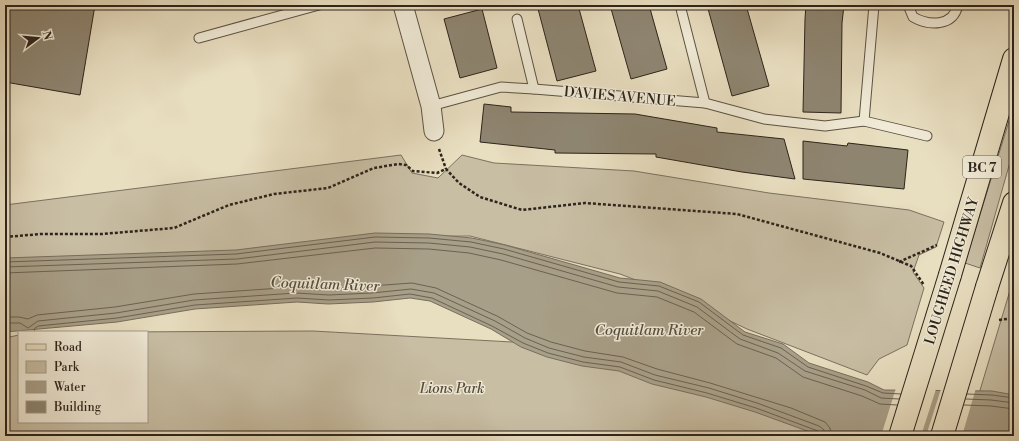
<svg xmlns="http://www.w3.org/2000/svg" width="1019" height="441" font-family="'Libre Bodoni',serif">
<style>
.green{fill:#c8bea4;stroke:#7a7160}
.water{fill:#a89f88;stroke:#776e5c}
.pier{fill:#e8dec0}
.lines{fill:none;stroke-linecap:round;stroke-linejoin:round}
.shore{stroke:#6a6252;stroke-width:1}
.building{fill:#8e8571;stroke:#2d241b}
.lane-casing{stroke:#5c5244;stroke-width:11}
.street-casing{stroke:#5c5244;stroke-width:21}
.primary-casing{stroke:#2d241b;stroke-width:24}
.path{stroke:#2d241b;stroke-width:2.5;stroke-dasharray:3 2;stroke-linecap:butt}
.lane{stroke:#f0ead6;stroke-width:9}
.street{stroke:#f0ead6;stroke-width:19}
.primary{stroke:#e8dec0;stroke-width:22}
.primary-bridge-casing{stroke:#2d241b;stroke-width:24;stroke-linecap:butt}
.primary-bridge{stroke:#e8dec0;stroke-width:22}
.labels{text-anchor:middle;stroke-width:3;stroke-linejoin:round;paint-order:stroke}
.shield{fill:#f0ead6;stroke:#685f53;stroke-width:1}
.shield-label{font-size:13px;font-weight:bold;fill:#2d241b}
.street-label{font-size:14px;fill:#2d241b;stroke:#f0ead6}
.park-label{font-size:14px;font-style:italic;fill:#544a3d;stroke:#f0ead6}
.water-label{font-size:15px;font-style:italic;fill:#584f41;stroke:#f0ead6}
</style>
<rect width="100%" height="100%" fill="#e8dec0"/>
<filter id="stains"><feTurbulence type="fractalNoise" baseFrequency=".005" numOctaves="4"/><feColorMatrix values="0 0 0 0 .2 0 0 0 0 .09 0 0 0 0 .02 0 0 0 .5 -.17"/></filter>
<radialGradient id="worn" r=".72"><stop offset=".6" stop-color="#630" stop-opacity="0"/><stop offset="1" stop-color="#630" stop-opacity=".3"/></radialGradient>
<g class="green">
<path d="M1014,105v43l-34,120 -15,-5z"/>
<path d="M401,155l11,18 26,5 24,-23 32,8 140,8 135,22 140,17 35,12 -8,25 -17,8 -6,17 11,16 -17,57 -28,14 -12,16 -120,-46 -67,-32 -60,-23 -150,-38 -115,1 -118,22 -232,6v-60z"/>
<path d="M1014,277v124l-36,-4z"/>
<path d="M313,331l217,12 321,93h-846v-98l14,-3v87h128v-90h-30z"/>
</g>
<path class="water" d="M375,233l54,1 43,4 33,7 115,33 40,4 41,17 44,33 38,12 26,19 59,19 16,8 108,1 22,4v41h-193l-66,-24 -49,-15 -54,-13 -33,-13 -37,-5 -35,-9 -26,-10 -30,-18 -61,-28 -20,-3 -37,4 -45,2 -31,-2 -102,7 -78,13 -112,10v-74l231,-8z"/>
<g class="pier">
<path d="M896,388l40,1 -15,47h-40z"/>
<path d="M976,388l-14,48h-36l15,-47z"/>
</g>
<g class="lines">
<g class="shore">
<path d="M5,262l231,-8 139,-17 54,1 42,4 33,7 115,33 40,4 40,16 44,33 38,13 27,19 58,19 17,7 18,1"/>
<path d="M5,267l232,-8 138,-17 54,1 41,4 33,7 115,33 40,4 39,16 43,32 38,14 27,18 60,19 16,8 18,1"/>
<path d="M5,273l232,-9 138,-16 54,1 40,4 32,7 116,33 40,4 37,15 43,32 39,14 27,19 59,19 18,8 17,1"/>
<path d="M5,317h14l9,2 9,-4 78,-8 79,-13 102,-7 33,2 83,-6 24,5 61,28 30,17 24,9 34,9 38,6 34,12 53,14 81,25 34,14 5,6 1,8"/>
<path d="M5,323h15l8,5 10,-7 78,-8 78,-13 102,-7 33,2 43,-2 39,-4 23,4 61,28 30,17 24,10 35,9 37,5 34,13 54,13 48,15 62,23 5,4 1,6"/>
<path d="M34,332l1,-4 3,-2 79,-8 78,-13 102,-7 32,2 44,-2 37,-4 22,4 60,28 31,17 25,10 35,9 37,5 34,13 53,13 49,15 62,23 2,5"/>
<path d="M967,394l25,1 22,3"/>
<path d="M966,399l25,1 23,3"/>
<path d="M964,405l27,1 23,3"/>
</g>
</g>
<g class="building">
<path d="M5,5h90l-15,90 -75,-13z"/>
<path d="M537,5h41l18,66 -39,10z"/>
<path d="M610,5h39l18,64 -36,10z"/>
<path d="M707,5h39l23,81 -37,10z"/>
<path d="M806,5h38l-2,18 -1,90 -38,-1 2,-93z"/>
<path d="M482,9l15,59 -37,10 -16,-59z"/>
<path d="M484,104l27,3v5l124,2 82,14v4l67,7 11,40 -53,-7 -86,-15v-3l-101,-1v-3l-75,-8z"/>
<path d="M803,141l44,5 1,-3 60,7 -4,39 -101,-10z"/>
</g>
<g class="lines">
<defs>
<g id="lane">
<path d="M680,5l25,98"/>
<path d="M908,5l5,12c16,9 40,10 45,-12"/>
<path d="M517,19l17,70"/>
<path d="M199,38l120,-33"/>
<path d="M431,106l70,-19 33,2 171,14 59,16 61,7 39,-5 63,15"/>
<path d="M864,121l10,-116"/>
</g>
<path id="street" d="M403,5l28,101 3,25"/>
<g id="primary">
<path d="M950,275l64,-216"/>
<path d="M987,287l27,-84"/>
</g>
</defs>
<use href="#lane" class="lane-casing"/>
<use href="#street" class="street-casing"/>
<use href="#primary" class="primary-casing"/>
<g class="path">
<path d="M439,149l7,20"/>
<path d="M5,237l36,-3h61l72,-6 55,-23 45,-11 54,-6 46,-20 24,-4 8,1 7,6 24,2 9,-4 13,14 21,14 42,13 63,-7 152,11 143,39 31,13 13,19"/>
<path d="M899,262l38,-17"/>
<path d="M999,320l15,-2"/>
</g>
<use href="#lane" class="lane"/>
<use href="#street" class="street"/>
<use href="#primary" class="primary"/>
<defs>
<g id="primary-bridge">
<path d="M900,436l50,-161"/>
<path d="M942,436l45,-149"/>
</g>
</defs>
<use href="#primary-bridge" class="primary-bridge-casing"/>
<use href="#primary-bridge" class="primary-bridge"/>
</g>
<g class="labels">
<rect class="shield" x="963" y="156" width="38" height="22" rx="3"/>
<g class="shield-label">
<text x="982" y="172">BC 7</text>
</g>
<g class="street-label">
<text transform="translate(620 96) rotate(5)" y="5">DAVIES AVENUE</text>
<text transform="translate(951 271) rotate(-73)" y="5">LOUGHEED HIGHWAY</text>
</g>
<g class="park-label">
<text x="452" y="393">Lions Park</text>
</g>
<g class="water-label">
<text transform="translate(325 284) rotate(2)" y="5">Coquitlam River</text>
<text x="649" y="335">Coquitlam River</text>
</g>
</g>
<rect width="1019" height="441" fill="none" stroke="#e8dec0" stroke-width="20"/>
<rect x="6" y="6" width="1007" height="429" fill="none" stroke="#2d241b" stroke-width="2"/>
<rect x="10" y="10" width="999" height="421" fill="none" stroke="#2d241b"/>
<rect x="18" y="331" width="130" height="92" fill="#f0ead6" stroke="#a29b8b"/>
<rect x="26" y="344" width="20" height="6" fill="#e8dec0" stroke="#a29b8b"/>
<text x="54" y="351" font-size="12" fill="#2d241b">Road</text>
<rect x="26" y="361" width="20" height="12" fill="#c8bea4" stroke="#a29b8b"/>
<text x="54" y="371" font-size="12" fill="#2d241b">Park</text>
<rect x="26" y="381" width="20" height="12" fill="#a89f88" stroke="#a29b8b"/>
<text x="54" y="391" font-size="12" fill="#2d241b">Water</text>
<rect x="26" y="401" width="20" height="12" fill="#8e8571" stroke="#a29b8b"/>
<text x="54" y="411" font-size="12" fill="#2d241b">Building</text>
<g transform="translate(38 38) rotate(74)" stroke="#f0ead6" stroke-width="3" paint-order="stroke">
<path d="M0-3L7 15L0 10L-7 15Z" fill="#2d241b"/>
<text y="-6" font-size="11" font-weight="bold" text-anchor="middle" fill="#2d241b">N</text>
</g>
<rect width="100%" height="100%" filter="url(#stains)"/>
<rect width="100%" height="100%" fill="url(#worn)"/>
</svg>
